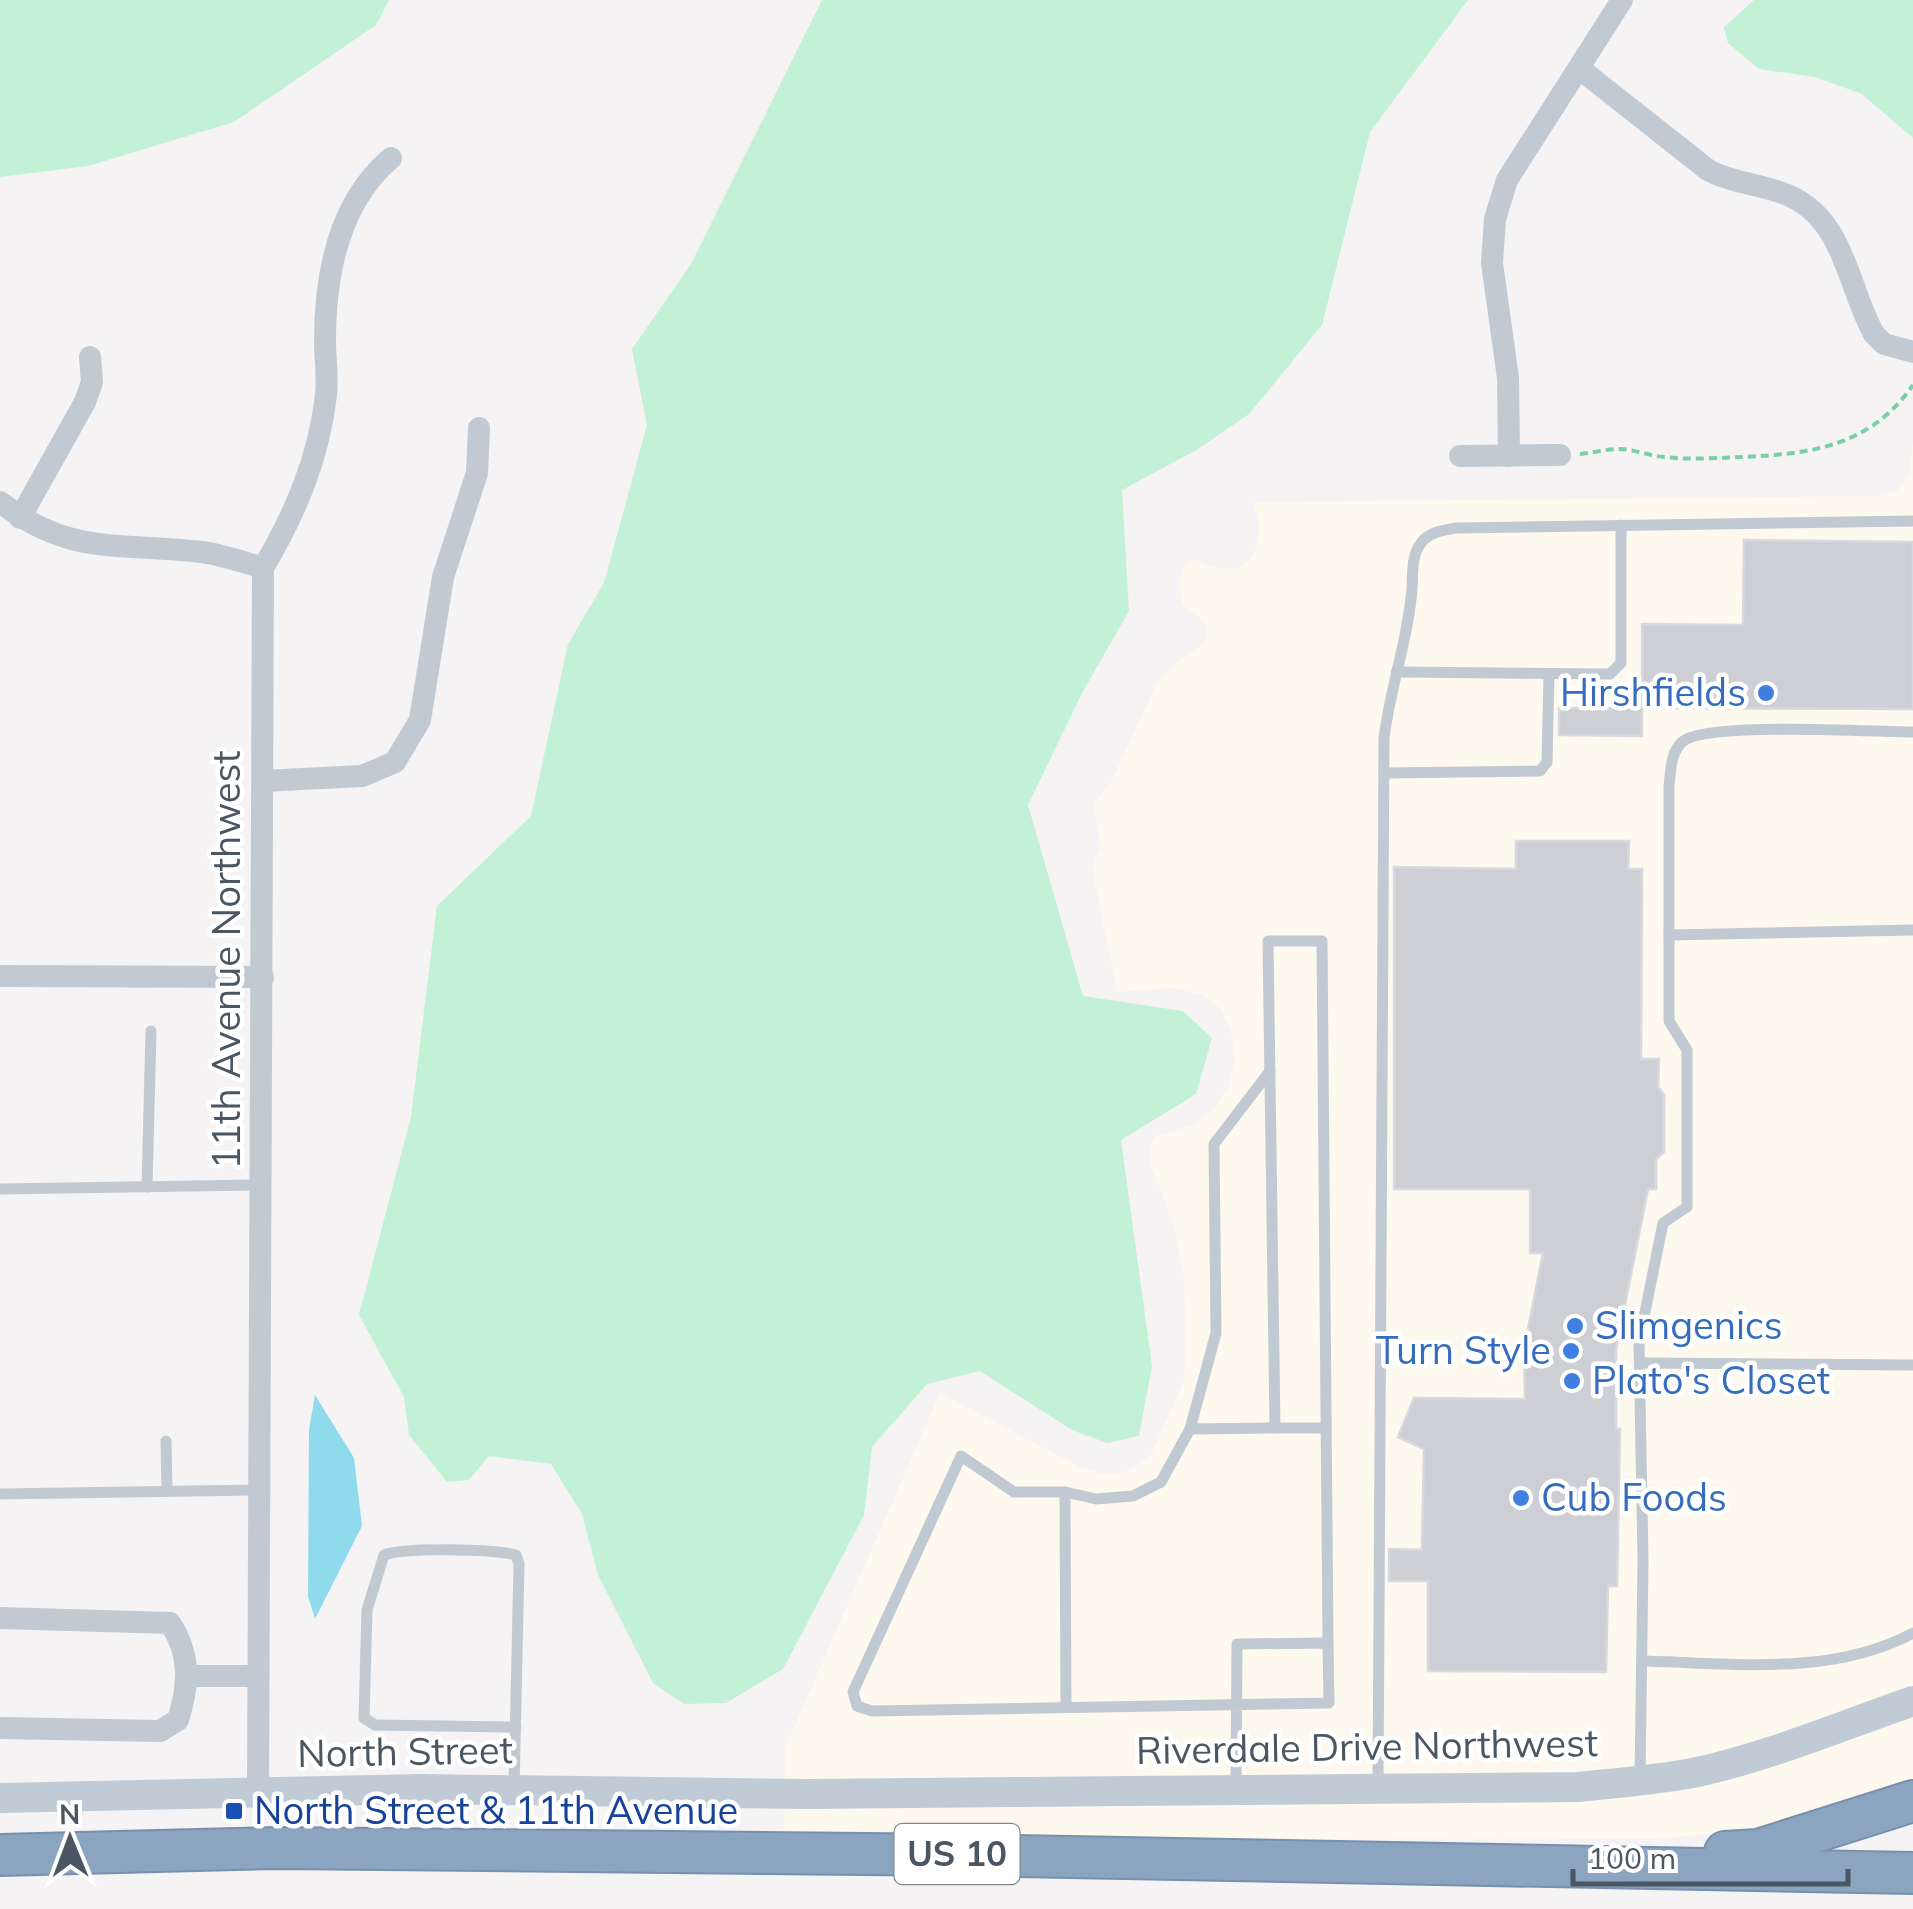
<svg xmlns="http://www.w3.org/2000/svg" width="1913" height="1909" font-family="Mulish,sans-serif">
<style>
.commercial{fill:#fdf9ef}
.green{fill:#c3f1d5}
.water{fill:#90daee}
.building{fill:#cdcfd5;stroke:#d7d9de;stroke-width:2.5}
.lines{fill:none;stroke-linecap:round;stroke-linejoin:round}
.highway-casing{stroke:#7690ad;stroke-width:44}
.path{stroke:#7ad0a6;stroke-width:4;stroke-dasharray:8 5;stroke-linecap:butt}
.lane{stroke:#c1cad2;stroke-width:11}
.street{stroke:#c1cad2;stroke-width:22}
.secondary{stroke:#c1cbd6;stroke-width:30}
.highway{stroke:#8ba5c1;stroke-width:40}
.shop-dot{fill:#3f7fe0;stroke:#fff;stroke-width:4}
.transit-dot{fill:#1a4fb4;stroke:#fff;stroke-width:4}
.labels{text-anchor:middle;stroke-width:9;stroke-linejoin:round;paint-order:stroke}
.shield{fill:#fff;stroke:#808990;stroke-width:2.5}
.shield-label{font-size:35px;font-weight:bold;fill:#4a5661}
.shop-label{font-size:38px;fill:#366cbe;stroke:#fff;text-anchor:start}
.street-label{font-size:38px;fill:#4a5661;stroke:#fff}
.transit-label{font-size:38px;fill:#164399;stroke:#fff;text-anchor:start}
</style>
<rect width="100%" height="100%" fill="#f5f3f3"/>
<path class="commercial" d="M1913,443v1348l-159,39 -102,9 -710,1 -158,-4 1,-88 155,-355 138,73 21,7 19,1 19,-8 14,-11 32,-72 3,-22 -2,-83 -10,-51 -23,-62 -2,-19 6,-10 38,-11 20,-15 15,-23 7,-25 -4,-31 -11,-23 -20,-14 -26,-6 -57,4 -25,-124 9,-21 -7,-41 4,-9 12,-13 48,-103 24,-23 22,-14 4,-17 -11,-13 -15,-9 -3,-22 4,-17 11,-7 19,8 23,2 17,-12 6,-19v-21l-6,-15 628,-6 16,-5 11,-15z"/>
<g class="green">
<path d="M0,0h389l-13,25 -142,97 -146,44 -88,11z"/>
<path d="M822,0h646l-98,132 -48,193 -73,89 -51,35 -76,41 7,121 -47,82 -54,112 55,191 100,15 29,27 -16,56 -75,46 31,226 -13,70 -32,7 -35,-13 -92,-59 -53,13 -55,63 -8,68 -81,154 -57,34 -42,1 -31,-21 -55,-108 -16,-61 -31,-50 -62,-8 -20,24 -22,2 -38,-47 -5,-38 -45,-82 52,-198 26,-211 94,-90 37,-172 36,-61 43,-158 -15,-76 59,-85z"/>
<path d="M1754,0h159v138l-51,-44 -47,-17 -56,-8 -31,-26 -4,-16z"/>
</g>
<path class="water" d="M315,1395l39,63 8,68 -47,93 -7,-23 1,-166z"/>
<g class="building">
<path d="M1744,540l169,2v167l-271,-1v-84l101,1z"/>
<path d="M1559,708h83v28l-83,-1z"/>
<path d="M1516,841h113l-1,28h14l-1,190h18l-1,28 6,8v57l-8,7v30h-8l-32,161v79h4l-3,157h-9l-2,86 -178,-1v-90h-39v-32l33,1 2,-101 -26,-12 16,-39 111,1 -1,-50 19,-96h-13v-64h-136v-322l122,2z"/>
</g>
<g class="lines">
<defs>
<g id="highway">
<path d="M1725,1852l33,-2 155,-49"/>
<path d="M0,1855l278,-7 690,7 945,18"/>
</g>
</defs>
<use href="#highway" class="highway-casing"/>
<path class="path" d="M1580,454c13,-1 26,-5 39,-5 15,0 30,7 45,8 26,3 53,1 78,0 69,-3 129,-11 171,-72"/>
<g class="lane">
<path d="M1396,672l214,2 11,-11v-138"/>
<path d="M1384,773l156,-2 7,-9 2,-88"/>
<path d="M1669,935l244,-5"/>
<path d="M1270,1071l-56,73 2,189 -26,96 85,-1"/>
<path d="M147,1187l4,-156"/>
<path d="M0,1189l261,-4"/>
<path d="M1641,1363l272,2"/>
<path d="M1326,1428h-51l-7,-487h54l6,702"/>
<path d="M1190,1429l-29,53 -28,14 -37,3 -31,-7h-51l-53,-36 -108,236 4,14 15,5 457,-8 -1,-60 -91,1 -1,145"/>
<path d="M166,1441l1,50"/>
<path d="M1065,1492l1,215"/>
<path d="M0,1494l258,-4"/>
<path d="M1642,1661c90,2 189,16 271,-28"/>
<path d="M1640,1780l3,-220 -4,-218 24,-119 24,-16v-157l-18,-29v-235c2,-16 1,-32 13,-44 22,-21 192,-10 231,-10"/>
<path d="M1378,1788l6,-1050c6,-50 24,-98 28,-149 1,-15 -1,-33 9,-46 8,-11 22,-13 35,-15l457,-7"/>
<path d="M514,1790l5,-226 -3,-9c-23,-6 -112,-8 -132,0l-17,55 -3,108 11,7 141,2"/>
</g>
<g class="street">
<path d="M1580,69l128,101c26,14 55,14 82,26 55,25 58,92 84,138l10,10 29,8"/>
<path d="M1460,456l100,-1"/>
<path d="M1509,456l-1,-78 -16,-115 3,-44 12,-39 115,-180"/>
<path d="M0,502c70,55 122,40 202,50 21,3 41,10 61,16"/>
<path d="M20,518l65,-116 7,-20 -2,-25"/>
<path d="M263,781l99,-5 33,-14 25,-42 23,-143 34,-104 2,-45"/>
<path d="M0,976l263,1"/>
<path d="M0,1618l170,5c21,32 19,62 8,97l-18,11 -160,-3"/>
<path d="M188,1676h70"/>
<path d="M258,1794l5,-1226c32,-54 56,-110 63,-173 2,-18 -1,-37 -1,-54 0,-67 13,-138 66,-183"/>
</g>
<path class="secondary" d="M0,1798l422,-9 388,5 768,-7c38,-4 77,-7 115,-14 75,-16 148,-47 220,-72"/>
<use href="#highway" class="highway"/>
</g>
<g class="shop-dot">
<circle cx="1766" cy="693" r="10"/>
<circle cx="1575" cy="1326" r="10"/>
<circle cx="1571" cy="1351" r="10"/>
<circle cx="1572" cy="1381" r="10"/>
<circle cx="1521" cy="1498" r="10"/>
</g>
<rect class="transit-dot" x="224" y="1801" width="20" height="20" rx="5"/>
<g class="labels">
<rect class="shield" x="894.5" y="1824" width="125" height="60" rx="8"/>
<g class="shield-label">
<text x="957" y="1866">US 10</text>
</g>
<g class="shop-label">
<text x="1746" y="706" text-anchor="end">Hirshfields</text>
<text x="1595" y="1339">Slimgenics</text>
<text x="1551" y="1364" text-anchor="end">Turn Style</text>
<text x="1592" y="1394">Plato's Closet</text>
<text x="1541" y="1511">Cub Foods</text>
</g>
<g class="street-label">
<text transform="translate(227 960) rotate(-90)" y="13">11th Avenue Northwest</text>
<text transform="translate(1367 1747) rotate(-1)" y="13">Riverdale Drive Northwest</text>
<text transform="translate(405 1752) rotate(-1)" y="13">North Street</text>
</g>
<g class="transit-label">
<text x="254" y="1824">North Street &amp; 11th Avenue</text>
</g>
</g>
<g transform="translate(70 1839) rotate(359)" stroke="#ffffff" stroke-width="8" paint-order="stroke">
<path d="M0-8L18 38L0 25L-18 38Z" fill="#4a5661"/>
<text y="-15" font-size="28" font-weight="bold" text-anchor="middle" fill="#4a5661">N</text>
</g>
<path d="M1573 1869v15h275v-15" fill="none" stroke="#4a5661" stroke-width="5"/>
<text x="1588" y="1869" font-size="30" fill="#4a5661" stroke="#ffffff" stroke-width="8" paint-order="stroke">100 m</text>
</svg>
